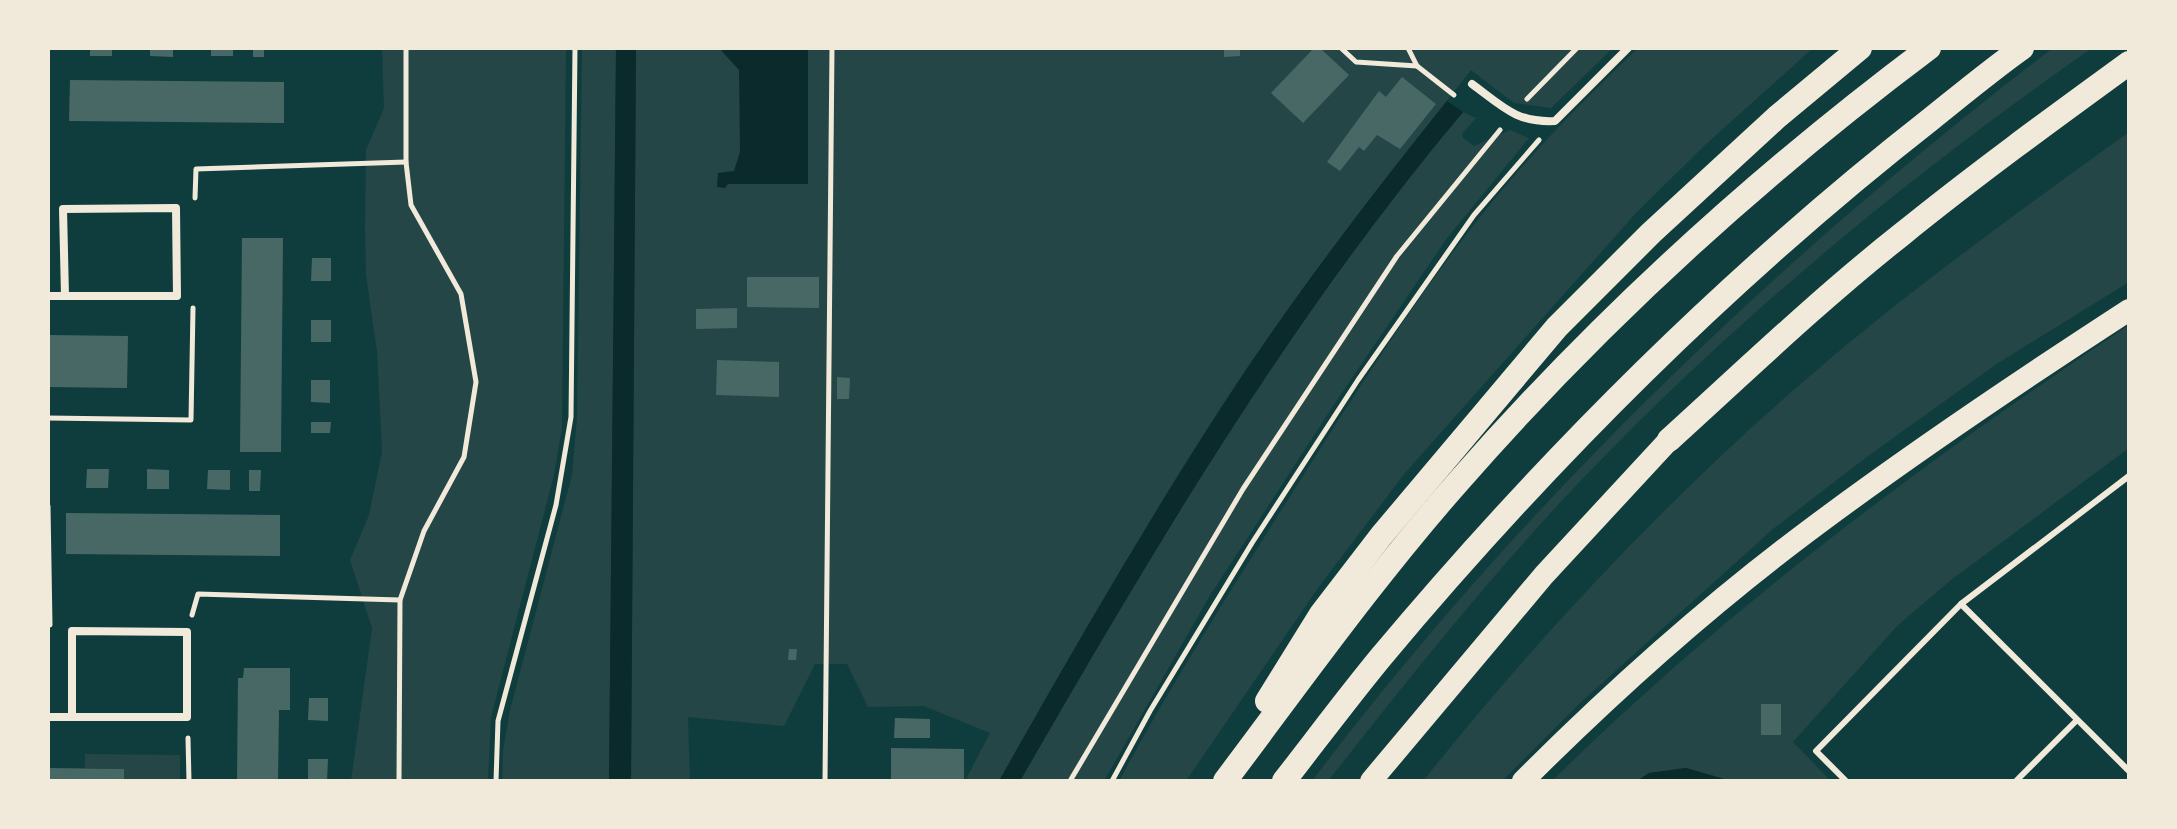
<svg xmlns="http://www.w3.org/2000/svg" width="2177" height="829" font-family="'IBM Plex Sans',sans-serif">
<style>
.green{fill:#244646}
.water{fill:#0a2a2b}
.building{fill:#486865}
.lines{fill:none;stroke-linecap:round;stroke-linejoin:round}
.path{stroke:#f1e9da;stroke-width:5}
.service{stroke:#f1e9da;stroke-width:6}
.minor{stroke:#f1e9da;stroke-width:8}
.trunk{stroke:#f1e9da;stroke-width:22}
.motorway{stroke:#f1e9da;stroke-width:24}
</style>
<rect width="100%" height="100%" fill="#0f3d3e"/>
<g class="green">
<path d="M382,48h184l-4,379 -8,48 -63,242 -3,64h-137l21,-153 -22,-68 19,-45 13,-63 -5,-100 -11,-77 -1,-49 1,-76 18,-42z"/>
<path d="M582,48h34l-7,733h-107l1,-30 7,-41 62,-235 5,-57z"/>
<path d="M636,48h977l-62,60 -37,-5 -43,-33c-85,108 -170,215 -246,331 -80,123 -153,252 -226,380h-34l25,-48 -66,-27 -56,1 -21,-43h-32l-31,62 -96,-9 2,64h-59z"/>
<path d="M1638,48h175l-108,97 -69,68 -231,260 -87,115 -132,193h-67c51,-94 108,-185 165,-275 65,-103 131,-209 208,-304 45,-55 95,-105 146,-154z"/>
<path d="M2053,48h39c-193,135 -375,286 -536,459 -81,88 -154,180 -228,274h-16c211,-279 464,-521 741,-733z"/>
<path d="M1463,112l13,6 -14,16 1,4 11,8 36,-16 19,8 -82,100 -112,165 -126,194 -105,184h-84c134,-233 270,-464 443,-669z"/>
<path d="M2129,132v150l-134,83 -127,91 -95,73 -192,173 -79,79h-79c126,-158 266,-305 421,-434 92,-76 189,-146 285,-215z"/>
<path d="M2129,325v123l-178,132 -53,45 -105,117 38,39h-100l-45,-13 -37,5 -12,8h-85c175,-173 373,-320 577,-456z"/>
<path d="M85,754l95,1v26h-56v-12l-39,-1z"/>
</g>
<g class="water">
<path d="M616,48h20l-5,733h-22z"/>
<path d="M719,48h89v136h-80l-3,4 -8,-1 1,-14 16,-2 6,-19 -1,-82z"/>
<path d="M1447,101l16,11c-173,206 -309,436 -443,669h-21c72,-128 146,-256 226,-379 68,-105 144,-204 222,-301z"/>
<path d="M1686,768l45,13h-94l12,-8z"/>
</g>
<g class="building">
<rect x="90" y="48" width="22" height="8"/>
<path d="M150,48h23v9l-23,-1z"/>
<rect x="211" y="48" width="22" height="8"/>
<rect x="253" y="48" width="11" height="9"/>
<path d="M1224,48h16v8l-16,1z"/>
<path d="M1314,48h6l29,27 -46,48 -32,-30z"/>
<path d="M1402,77l34,27 -36,45 -23,-14 -13,16 -5,-4 -19,24 -13,-9 52,-71 7,6z"/>
<path d="M70,80l214,2v41l-215,-2z"/>
<path d="M242,238h41l-2,214h-41z"/>
<path d="M312,258h19v23h-20z"/>
<path d="M747,277h72v31l-72,-1z"/>
<path d="M737,308v20l-41,1v-20z"/>
<rect x="311" y="320" width="20" height="22"/>
<path d="M48,335l80,1 -1,52 -79,-1z"/>
<path d="M717,360l62,2v35l-63,-2z"/>
<path d="M837,377l13,1 -1,21h-12z"/>
<path d="M311,380h19v23l-19,-1z"/>
<path d="M311,422h20l-1,11h-19z"/>
<path d="M87,469h22l-1,19h-22z"/>
<path d="M147,469l22,1v19h-22z"/>
<path d="M208,470h22v20l-23,-1z"/>
<path d="M249,470h12l-1,21h-11z"/>
<path d="M66,513l214,2v41l-214,-2z"/>
<path d="M789,649h8l-1,11h-8z"/>
<path d="M244,668h46v42h-11l-1,71h-41l1,-103h5z"/>
<path d="M309,698h19v23l-20,-1z"/>
<rect x="1761" y="704" width="20" height="31"/>
<path d="M895,718l35,1v19h-36z"/>
<path d="M891,748l73,1v32h-73z"/>
<path d="M308,759h20l-1,22h-19z"/>
<path d="M48,768l76,1v12h-76z"/>
</g>
<g class="lines">
<g class="path">
<path d="M1341,48l15,14 61,4"/>
<path d="M1408,48l9,18 37,29"/>
<path d="M1527,99l50,-51"/>
<path d="M195,198l1,-29 210,-7"/>
<path d="M48,418l143,2 2,-112"/>
<path d="M48,506l2,119"/>
<path d="M192,615l6,-21 202,6"/>
<path d="M188,738l1,43"/>
<path d="M399,781l1,-181 24,-69 40,-74 12,-75 -15,-88 -50,-89 -5,-43v-114"/>
<path d="M496,781l2,-60 58,-216 15,-88 4,-369"/>
<path d="M825,781l7,-733"/>
<path d="M1070,781l173,-292 154,-233 103,-126"/>
<path d="M1112,781l38,-70 102,-168 106,-163 116,-165 65,-75"/>
</g>
<g class="service">
<path d="M1961,604l168,167"/>
<path d="M1846,781l-30,-30 145,-147 168,-128"/>
<path d="M2016,781l61,-61"/>
</g>
<g class="minor">
<path d="M1472,84c30,22 44,39 83,37l73,-73"/>
<path d="M48,296h129l-1,-88 -113,1 2,87"/>
<path d="M48,717h139v-85l-115,-1v86"/>
</g>
<g class="trunk">
<path d="M1371,781l173,-206 125,-135"/>
<path d="M1523,781c85,-85 176,-167 272,-240 108,-82 220,-157 334,-231"/>
</g>
<g class="motorway">
<path d="M1669,440c76,-69 151,-141 232,-205 74,-60 151,-116 228,-172"/>
<path d="M1267,701l54,-87 60,-78 176,-209 94,-94 126,-116 83,-69"/>
<path d="M1225,781c76,-101 150,-205 234,-300 141,-161 299,-305 470,-433"/>
<path d="M1284,781c32,-41 64,-84 97,-124 165,-197 348,-380 550,-538 30,-24 60,-49 91,-71"/>
</g>
</g>
<rect width="2177" height="829" fill="none" stroke="#f1e9da" stroke-width="100"/>
</svg>
